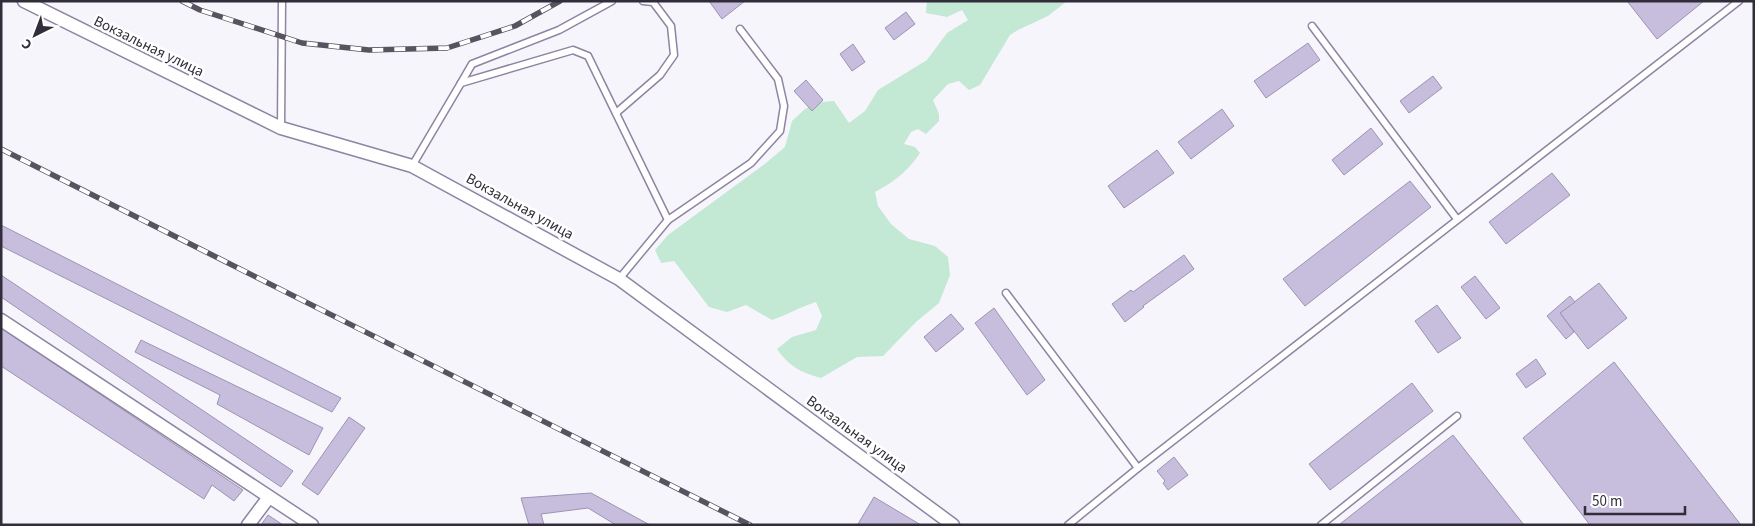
<svg xmlns="http://www.w3.org/2000/svg" width="1755" height="526" font-family="'Source Sans 3',sans-serif">
<style>
.green{fill:#c3e8d3}
.building{fill:#c7bddd;stroke:#9d93b2}
.lines{fill:none;stroke-linecap:round;stroke-linejoin:round}
.lane-casing{stroke:#8e84a3;stroke-width:9}
.street-casing{stroke:#8e84a3;stroke-width:15}
.lane{stroke:#fff;stroke-width:6}
.street{stroke:#fff;stroke-width:12}
.rail-casing{stroke:#57535f;stroke-width:5.5}
.rail{stroke:#fff;stroke-width:4;stroke-dasharray:11;stroke-linecap:butt}
.labels{text-anchor:middle;stroke-width:5;stroke-linejoin:round;paint-order:stroke}
.street-label{font-size:15px;fill:#312d3a;stroke:#fff}
</style>
<rect width="100%" height="100%" fill="#f7f5fc"/>
<path class="green" d="M927,1h140l-19,15 -30,14 -8,5 -30,50 -11,5 -10,-9 -11,3 -15,16 6,14v7l-13,13 -8,-5 -7,3 -7,12 11,3 5,6c-13,19 -25,28 -45,39l3,14 13,18 18,15 26,7 13,11 2,18 -11,28 -23,19 -33,34 -26,1 -36,21c-21,-6 -31,-11 -44,-29l15,-12 24,-7 6,-14 -6,-14c-16,5 -29,13 -44,18l-26,-15 -19,7 -18,-5 -35,-46 -13,2 -6,-13 13,-15 98,-72 19,-16 7,-26 13,-12 16,-7 13,-1 15,22 16,-12 13,-21 49,-30 20,-27 21,-13 -6,-10 -15,7 -21,-4z"/>
<g class="building">
<path d="M709,1h36l-23,18z"/>
<path d="M1627,1h77l-47,38z"/>
<path d="M906,12l9,12 -21,16 -9,-12z"/>
<path d="M1308,43l12,17 -54,38 -12,-17z"/>
<path d="M853,44l12,18 -13,9 -12,-17z"/>
<path d="M1433,76l9,12 -33,25 -9,-12z"/>
<path d="M806,80l17,20 -11,11 -18,-20z"/>
<path d="M1222,109l12,17 -43,33 -13,-17z"/>
<path d="M1371,128l12,16 -39,31 -12,-15z"/>
<path d="M1157,150l17,23 -50,35 -16,-22z"/>
<path d="M1552,173l18,22 -64,49 -17,-22z"/>
<path d="M1410,181l21,26 -126,99 -22,-27z"/>
<path d="M1,225l340,173 -9,14 -331,-166z"/>
<path d="M1184,255l10,14 -51,37 1,1 -19,15 -13,-18 19,-14 2,2z"/>
<path d="M1,275l292,196 -12,16 -280,-190z"/>
<path d="M1475,276l25,32 -14,11 -25,-32z"/>
<path d="M1599,283l28,35 -39,31 -28,-36z"/>
<path d="M1570,296l5,6 -15,11 14,19 -8,7 -19,-23z"/>
<path d="M1437,305l24,33 -23,15 -23,-32z"/>
<path d="M994,308l51,72 -18,15 -52,-72z"/>
<path d="M951,314l13,15 -28,23 -12,-15z"/>
<path d="M1,328l242,162 -9,11 -22,-16 -8,14 -203,-133z"/>
<path d="M141,340l182,88 -14,27 -92,-51 3,-9 -85,-43z"/>
<path d="M1536,359l10,15 -20,14 -10,-14z"/>
<path d="M1614,362l127,163h-151l-67,-87z"/>
<path d="M1412,383l21,28 -103,79 -21,-26z"/>
<path d="M349,417l16,11 -47,67 -16,-11z"/>
<path d="M1453,435l71,90h-183l-1,-1z"/>
<path d="M1174,457l14,18 -20,15 -5,-7 2,-2 -8,-10z"/>
<path d="M591,493l59,32h-34l-28,-17 -47,6 3,11h-15l-8,-27z"/>
<path d="M874,497l47,28h-62l-1,-1z"/>
<path d="M268,515l15,10h-22z"/>
</g>
<g class="lines">
<defs>
<g id="lane">
<path d="M1312,26l145,193"/>
<path d="M461,83l11,-19 87,-34 53,-29"/>
<path d="M616,113l44,-38 14,-20 -3,-29 -18,-24 -10,-1"/>
<path d="M281,128l1,-127"/>
<path d="M412,166l49,-83 112,-33 15,6 80,164"/>
<path d="M619,279l49,-59 83,-57 29,-32 4,-25 -6,-27 -38,-50"/>
<path d="M1006,293l132,175"/>
<path d="M1068,525l70,-57 601,-467"/>
<path d="M1321,525l136,-109"/>
</g>
<g id="street">
<path d="M24,1l257,127 131,38 207,113 334,246"/>
<path d="M1,320l311,205"/>
<path d="M248,525l21,-28"/>
</g>
</defs>
<use href="#lane" class="lane-casing"/>
<use href="#street" class="street-casing"/>
<use href="#lane" class="lane"/>
<use href="#street" class="street"/>
<defs>
<g id="rail">
<path d="M182,1l18,9 102,33 67,7 78,-2 68,-22 45,-25"/>
<path d="M1,149l749,376"/>
</g>
</defs>
<use href="#rail" class="rail-casing"/>
<use href="#rail" class="rail"/>
</g>
<g class="labels">
<g class="street-label">
<text transform="translate(149 46) rotate(26)" y="5">Вокзальная улица</text>
<text transform="translate(520 206) rotate(29)" y="5">Вокзальная улица</text>
<text transform="translate(857 434) rotate(36)" y="5">Вокзальная улица</text>
</g>
</g>
<rect width="1755" height="526" fill="none" stroke="#312d3a" stroke-width="5"/>
<g transform="translate(35 35) rotate(222)" stroke="#ffffff" stroke-width="4" paint-order="stroke">
<path d="M0-4L9 19L0 12L-9 19Z" fill="#312d3a"/>
<text y="-8" font-size="14" font-weight="bold" text-anchor="middle" fill="#312d3a">С</text>
</g>
<path d="M1585 506v8h100v-8" fill="none" stroke="#312d3a" stroke-width="2.5"/>
<text x="1592" y="506" font-size="15" fill="#312d3a" stroke="#ffffff" stroke-width="4" paint-order="stroke">50 m</text>
</svg>
